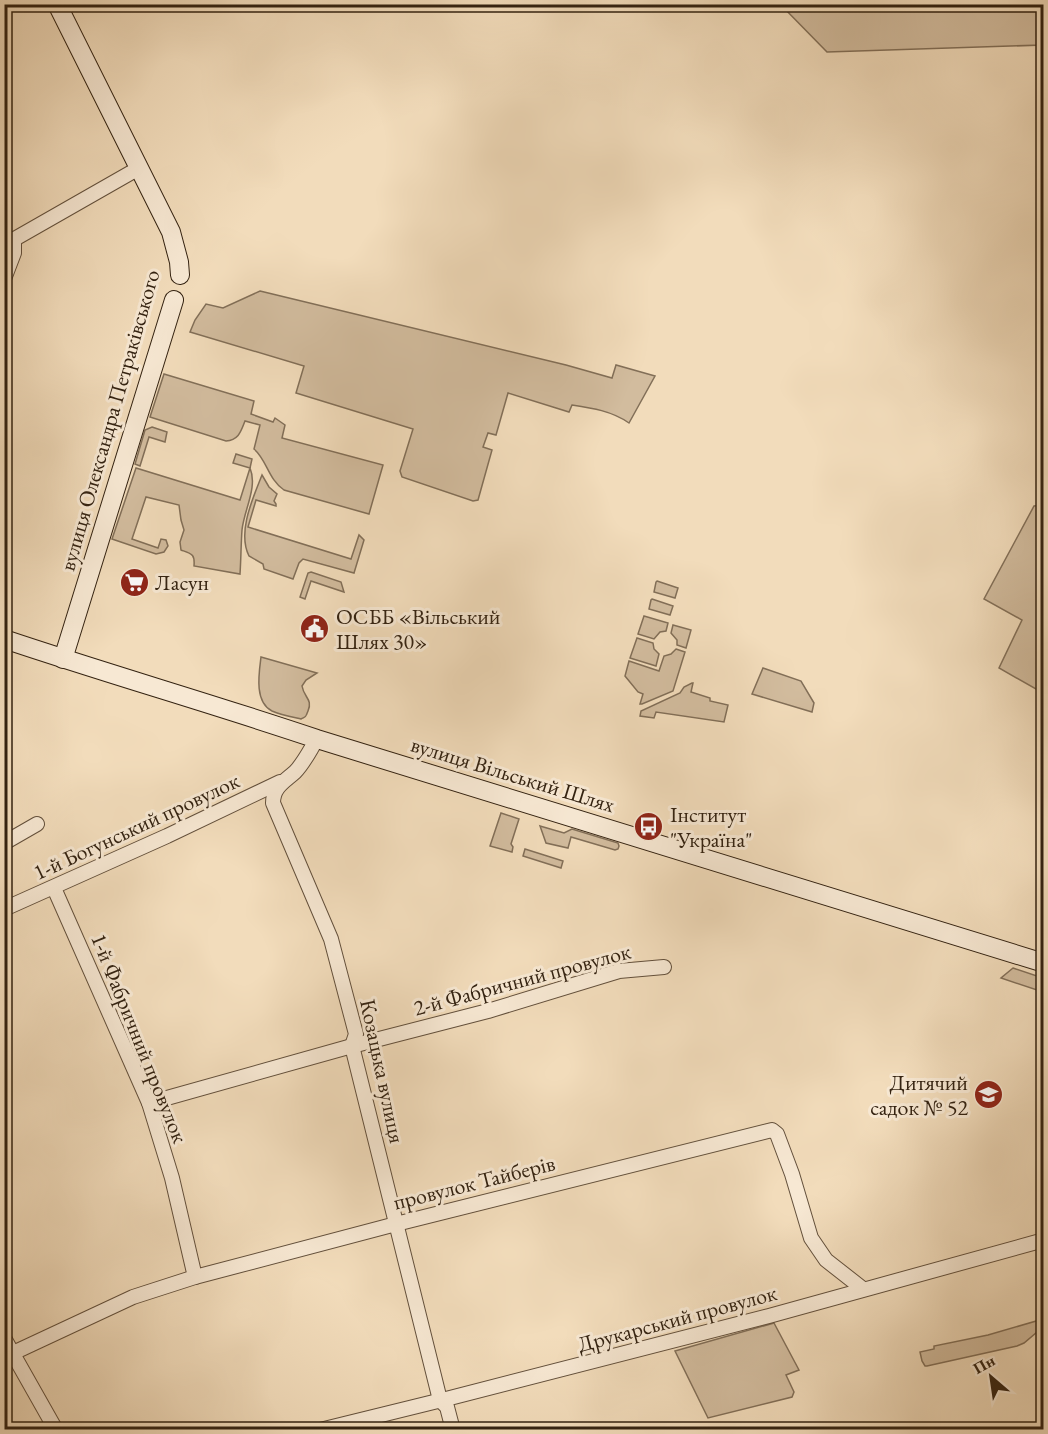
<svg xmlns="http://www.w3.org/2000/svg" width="1048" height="1434" font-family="'EB Garamond',serif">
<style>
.green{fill:#d2bc9e;stroke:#826f58;stroke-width:1.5}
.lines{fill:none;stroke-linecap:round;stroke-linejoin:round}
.street-casing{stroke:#63503c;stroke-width:16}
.secondary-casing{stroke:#321;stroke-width:20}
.street{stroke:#f7e8d3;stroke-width:14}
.secondary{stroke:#f7e8d3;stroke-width:18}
.labels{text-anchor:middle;stroke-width:6;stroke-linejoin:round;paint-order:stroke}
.street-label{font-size:22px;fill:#321;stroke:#f7e8d3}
.poi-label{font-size:22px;fill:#321;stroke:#f7e8d3;text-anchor:start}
</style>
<rect width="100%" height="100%" fill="#f2dcbb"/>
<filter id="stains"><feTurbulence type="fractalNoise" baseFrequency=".00333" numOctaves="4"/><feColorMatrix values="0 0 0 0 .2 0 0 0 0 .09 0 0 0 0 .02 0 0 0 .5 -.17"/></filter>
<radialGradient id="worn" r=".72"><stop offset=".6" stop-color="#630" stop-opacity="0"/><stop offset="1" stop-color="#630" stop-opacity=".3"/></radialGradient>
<g class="green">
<path d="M781,5h262v40l-216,7z"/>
<path d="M260,291l306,74 46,13 4,-13 39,11 -26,47c-17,-12 -37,-15 -57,-18l-3,7 -61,-19 -12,42 -8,-2 -5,14 9,3 -14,50 -5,1 -71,-24 -2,-6 13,-42 -117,-36 8,-27 -114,-34 5,-12 11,-16 17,4z"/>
<path d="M164,374l90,27 -3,13 22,8 2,-4 10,7 -3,13 101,27 -14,49 -85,-24c-16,-11 -17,-30 -30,-41l6,-24 -15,-4c-4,10 -6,19 -19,20l-76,-24z"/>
<path d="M152,427l15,5 -2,10 -16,-5 -9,29 -5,-2 10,-34z"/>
<path d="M236,454l16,5 -2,9c8,19 -6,42 -8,62 -1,14 -1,29 -2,44l-46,-8c1,-12 -2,-12 -13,-16l-1,-8 4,-12 -3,-10 -2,-15 -33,-8 -14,42 26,9 3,-9 5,1 2,6 -4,6 -8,2 -44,-15 24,-71 104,32 10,-32 -17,-5z"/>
<path d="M262,475l7,12 8,7 -3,7 2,3v2l-20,-6 -8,27 103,32 8,-24 5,5 -10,33 -51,-14 -4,4 -6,16 -29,-10 -1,-5 -14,-8c-12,-24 4,-58 13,-81z"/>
<path d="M1043,505h1l-1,188 -44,-25 23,-48 -38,-21 50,-93z"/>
<path d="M311,572l30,10 3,10 -33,-11 -6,18 -5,-2 8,-24z"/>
<path d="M657,581l21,7 -3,10 -21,-6 2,-10z"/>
<path d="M652,599l21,7 -3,9 -21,-6 2,-9z"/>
<path d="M644,616l24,7 -2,8 -6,1 -6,7 -16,-5z"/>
<path d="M673,625l18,5 -5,18 -9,-3v-5l-6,-7z"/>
<path d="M637,638l16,5 1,6 5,5 -3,12 -26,-8z"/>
<path d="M676,649l9,3 -12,39 -31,13h-2l3,-10 -5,-2 -13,-16 4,-15 30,10 5,-15 7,-2z"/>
<path d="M261,657l56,16 -11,7 -4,6c2,12 11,13 6,25 -3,7 -1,5 -7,8 -9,-2 -20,-4 -29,-8 -18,-9 -13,-38 -11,-54z"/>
<path d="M763,668l38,13 13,22 -2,9 -60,-18z"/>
<path d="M692,683h1l-2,9 19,6v3l18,4 -4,17 -68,-10 -2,6 -14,-2 1,-5 39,-18 4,-6z"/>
<path d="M501,813l18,6 -8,25 2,3 -1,5 -22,-6z"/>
<path d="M540,826l24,7 8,-4 46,14 1,3 -1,3 -3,1 -44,-13 -3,11 -22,-5z"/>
<path d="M525,849l38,12 -2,7 -38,-12z"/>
<path d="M1013,968l30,10v14l-42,-14z"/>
<path d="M1043,1319v8l-19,16 -7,3 -90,20h-2l-3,-5 -2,-9 14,-3v-3l54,-11z"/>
<path d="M774,1323l25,47 -13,5 8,17 -2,5 -84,21 -33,-67z"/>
</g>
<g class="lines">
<defs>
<g id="street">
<path d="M4,245l135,-77"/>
<path d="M4,279l10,-26v-13"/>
<path d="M317,739c-7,11 -13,24 -22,33 -11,10 -22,15 -22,31l58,136 25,95 -4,12 88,354 7,7 6,23"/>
<path d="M4,843l33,-19"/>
<path d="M54,888l95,215 23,75 23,99"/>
<path d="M4,909l163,-73 113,-54"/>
<path d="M149,1103l203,-57 136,-35 131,-40 45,-4"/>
<path d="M4,1338l52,92"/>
<path d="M13,1353l120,-56 62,-20 201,-53 376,-94 5,4 15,40 19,64 15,22 37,29"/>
<path d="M320,1430l126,-31 323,-83 275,-76"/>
</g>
<g id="secondary">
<path d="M57,4l114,228 8,30 1,13"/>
<path d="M4,639c104,35 209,65 313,100l727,224"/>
<path d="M63,659l111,-359"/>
</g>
</defs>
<use href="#street" class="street-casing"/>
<use href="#secondary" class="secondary-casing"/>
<use href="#street" class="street"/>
<use href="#secondary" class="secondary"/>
</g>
<defs>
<symbol id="supermarket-disc" viewBox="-11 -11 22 22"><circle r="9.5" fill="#8f2418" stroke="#f7e8d3"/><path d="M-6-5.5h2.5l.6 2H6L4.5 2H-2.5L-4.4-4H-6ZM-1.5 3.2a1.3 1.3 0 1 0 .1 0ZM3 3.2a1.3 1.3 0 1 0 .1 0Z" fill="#fff"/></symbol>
<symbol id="civic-disc" viewBox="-11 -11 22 22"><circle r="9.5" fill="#8f2418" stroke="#f7e8d3"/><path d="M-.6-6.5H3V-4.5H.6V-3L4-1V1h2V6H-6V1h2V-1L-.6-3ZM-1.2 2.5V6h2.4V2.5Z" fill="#fff"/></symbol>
<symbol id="bus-disc" viewBox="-11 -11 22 22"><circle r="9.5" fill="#8f2418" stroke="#f7e8d3"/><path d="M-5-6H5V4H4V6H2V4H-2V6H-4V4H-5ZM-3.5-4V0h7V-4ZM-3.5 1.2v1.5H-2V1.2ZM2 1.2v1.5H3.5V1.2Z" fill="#fff"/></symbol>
<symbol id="school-disc" viewBox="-11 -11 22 22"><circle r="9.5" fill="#8f2418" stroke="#f7e8d3"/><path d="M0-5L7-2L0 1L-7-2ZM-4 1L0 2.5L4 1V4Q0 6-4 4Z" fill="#fff"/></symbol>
</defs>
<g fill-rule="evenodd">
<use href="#supermarket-disc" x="118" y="566" width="33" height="33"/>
<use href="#civic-disc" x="298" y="612" width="33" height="33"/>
<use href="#bus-disc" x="632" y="810" width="33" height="33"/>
<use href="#school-disc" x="972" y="1078" width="33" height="33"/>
</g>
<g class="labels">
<g class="street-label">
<text transform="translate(109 420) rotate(-74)" y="8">вулиця Олександра Петраківського</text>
<text transform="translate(513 774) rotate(17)" y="8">вулиця Вільський Шлях</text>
<text transform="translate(136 826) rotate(-25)" y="8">1-й Богунський провулок</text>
<text transform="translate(522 979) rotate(-15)" y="8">2-й Фабричний провулок</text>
<text transform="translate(140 1038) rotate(68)" y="8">1-й Фабричний провулок</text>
<text transform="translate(383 1071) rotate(78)" y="8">Козацька вулиця</text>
<text transform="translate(474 1182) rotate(-14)" y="8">провулок Тайберів</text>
<text transform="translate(677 1318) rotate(-15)" y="8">Друкарський провулок</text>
</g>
<g class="poi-label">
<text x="155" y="590">Ласун</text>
<text x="336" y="624">ОСББ «Вільський<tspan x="336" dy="25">Шлях 30»</tspan></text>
<text x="670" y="822">Інститут<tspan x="670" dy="25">"Україна"</tspan></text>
<text x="968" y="1090" text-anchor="end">Дитячий<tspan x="968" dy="25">садок № 52</tspan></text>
</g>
</g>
<rect width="1048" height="1434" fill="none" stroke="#f2dcbb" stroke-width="24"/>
<rect x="6" y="6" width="1036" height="1422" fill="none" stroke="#321" stroke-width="3"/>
<rect x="12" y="12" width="1024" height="1410" fill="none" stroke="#321" stroke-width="1.5"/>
<g transform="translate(991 1377) rotate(331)" stroke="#f7e8d3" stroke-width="4.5" paint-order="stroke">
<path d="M0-4.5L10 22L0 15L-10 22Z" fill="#332211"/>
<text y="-9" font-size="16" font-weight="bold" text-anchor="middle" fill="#332211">Пн</text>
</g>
<rect width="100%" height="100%" filter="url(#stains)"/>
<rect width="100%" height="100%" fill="url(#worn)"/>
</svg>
